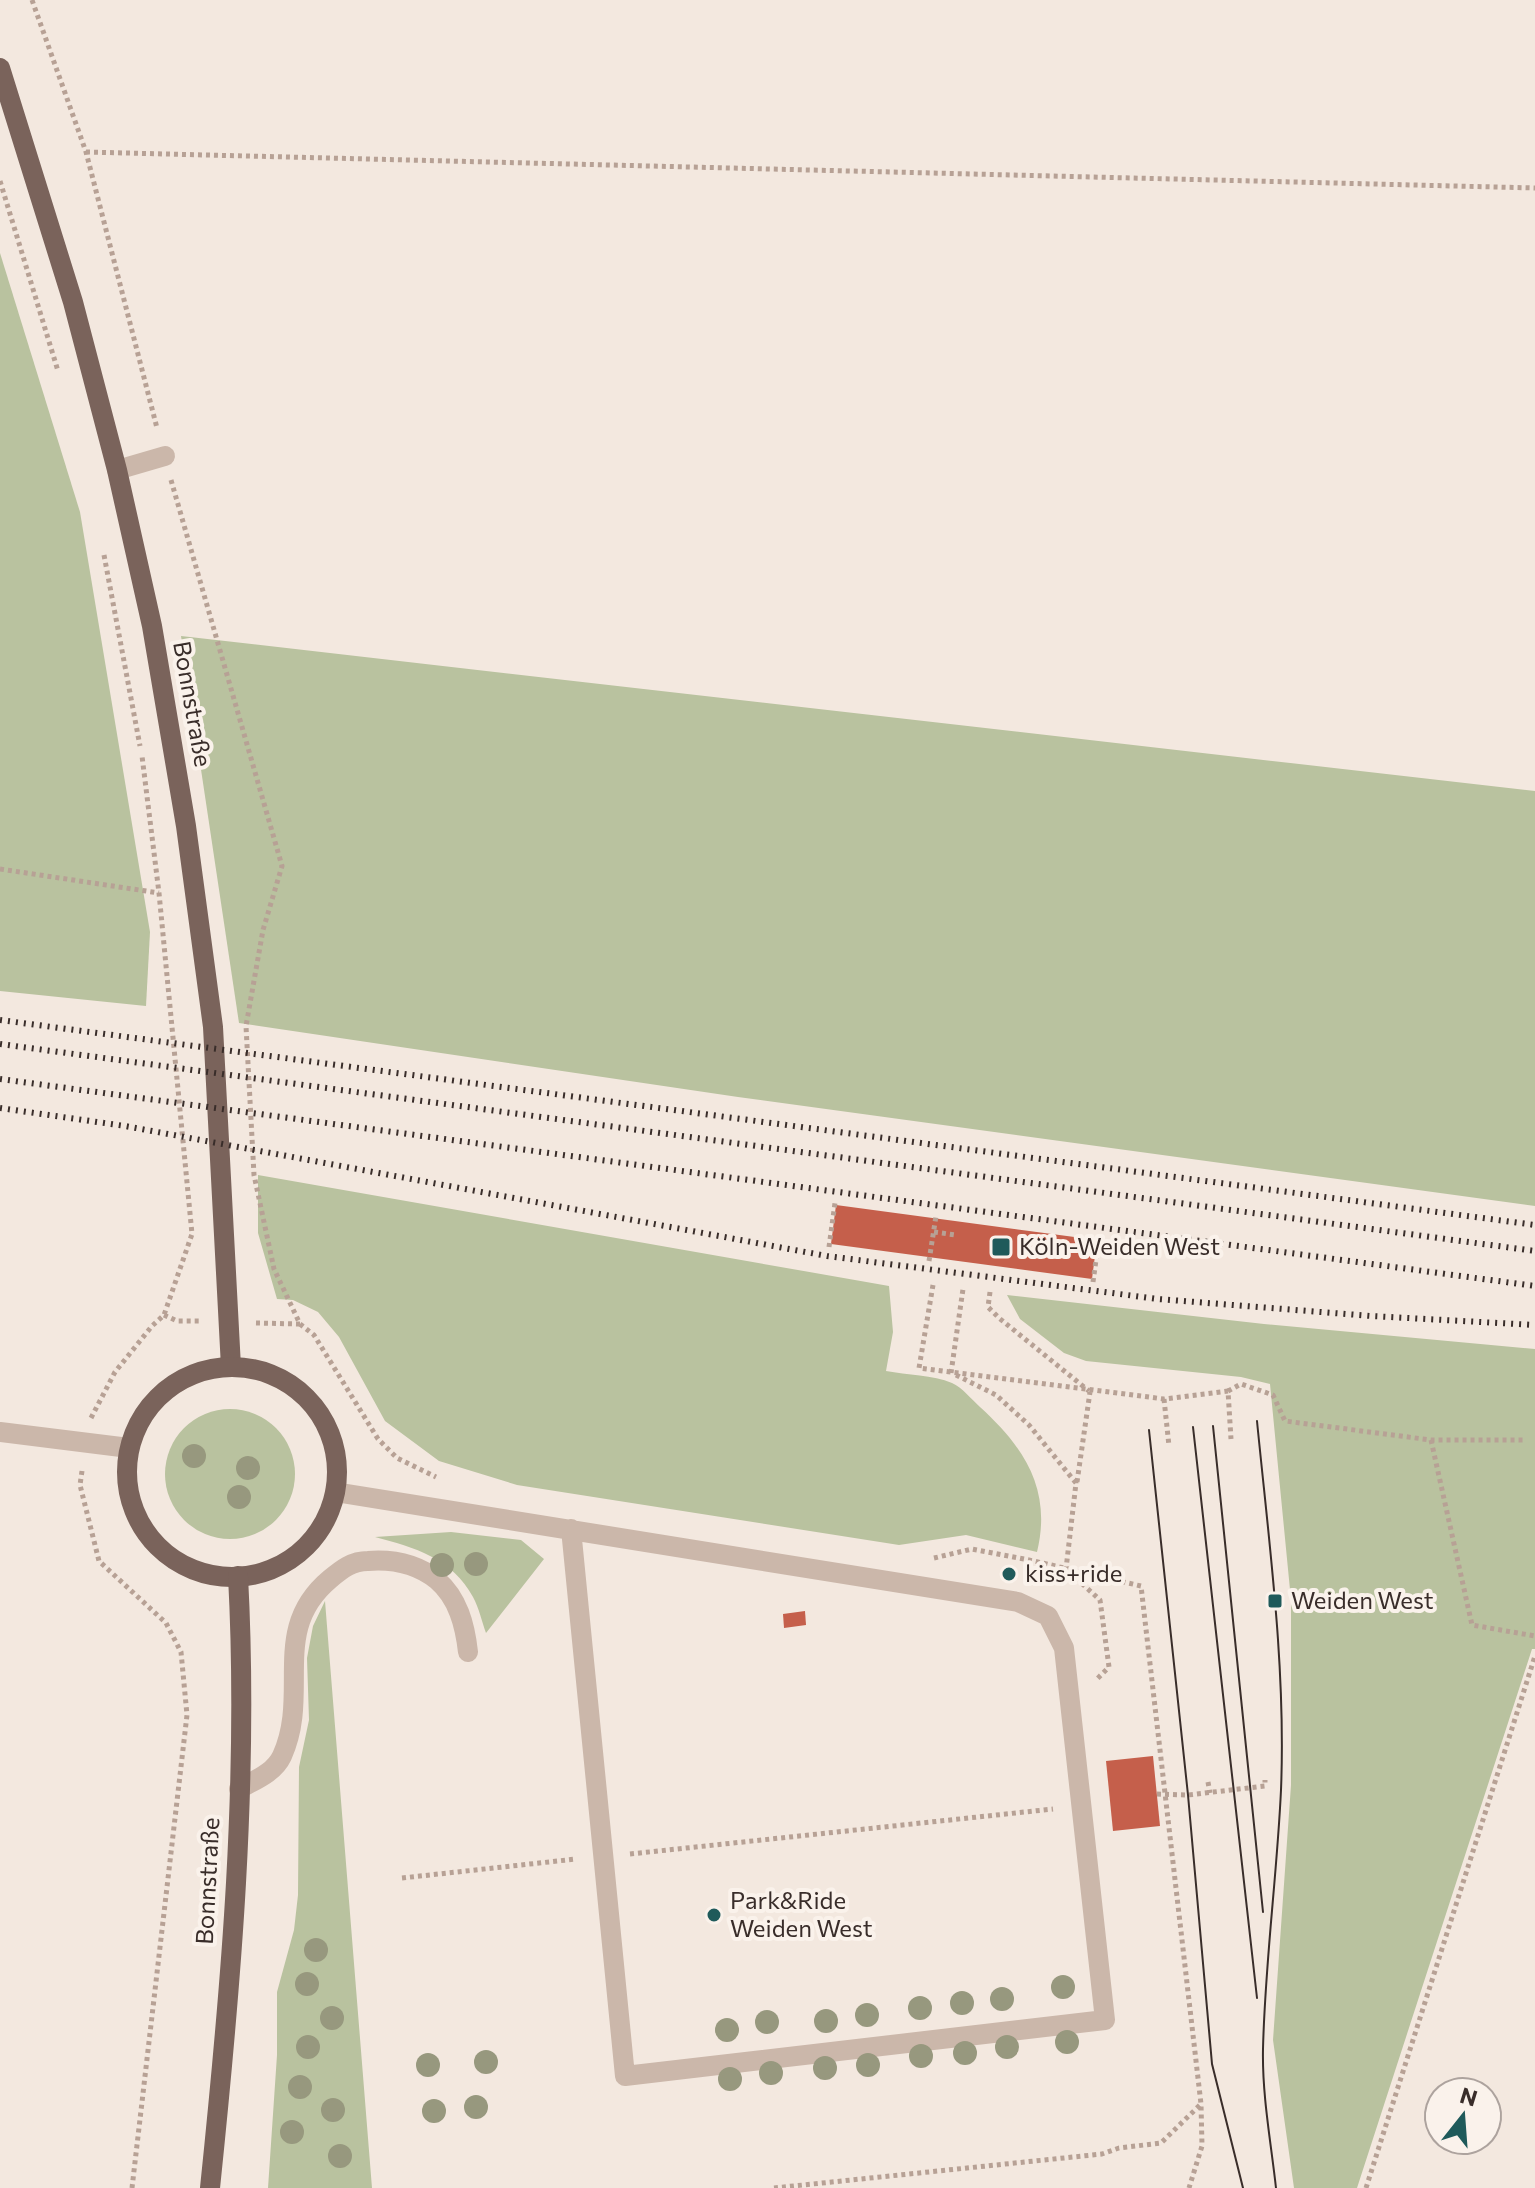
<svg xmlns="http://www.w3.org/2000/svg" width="1535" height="2188" font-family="Commissioner,sans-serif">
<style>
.green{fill:#b9c29f}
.building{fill:#c55f4b}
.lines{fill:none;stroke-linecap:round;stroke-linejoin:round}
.path{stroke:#b7a195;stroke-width:5;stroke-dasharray:4 4;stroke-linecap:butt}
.minor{stroke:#cbb7aa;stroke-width:20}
.major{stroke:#7a635b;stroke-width:20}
.tram{stroke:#392d2a;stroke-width:2}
.rail{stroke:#392d2a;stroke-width:6;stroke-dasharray:2 6;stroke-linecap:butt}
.tree{fill:#97987e}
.poi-dot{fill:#1f5a5a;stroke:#faf2eb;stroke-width:3}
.labels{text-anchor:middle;stroke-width:8;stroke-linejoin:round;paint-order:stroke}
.street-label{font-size:24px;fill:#392d2a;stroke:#faf2eb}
.poi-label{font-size:24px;fill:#392d2a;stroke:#faf2eb;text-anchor:start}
</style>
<rect width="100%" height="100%" fill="#f3e8df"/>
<g class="green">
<path d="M0,253l80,259 70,420 -4,74 -146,-15z"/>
<path d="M181,636l1354,155v415l-797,-109 -499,-74z"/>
<path d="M258,1175l631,111 4,46 -7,39c21,4 47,4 66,12 10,4 20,17 28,24 45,41 72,83 57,145l-71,-17 -67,10 -382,-60 -78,-24 -54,-40 -46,-84 -21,-25 -25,-12 -16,-1 -19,-66z"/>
<path d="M1007,1295l257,29 271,25v300h-3l-175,539h-63l-21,-148 18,-255v-185l-21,-216 -29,-7 -155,-16 -22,-8 -44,-34z"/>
<circle cx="230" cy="1474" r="65"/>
<path d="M451,1532l70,8 23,19 -58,74c-4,-11 -7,-25 -13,-36 -20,-38 -59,-50 -98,-60z"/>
<path d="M325,1601l47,587h-104l9,-133v-63l17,-62 4,-35 1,-128 10,-47 -2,-62 6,-32z"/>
</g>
<g class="building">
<path d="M836,1205l261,35 -5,39 -261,-35z"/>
<path d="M805,1611l1,14 -22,3 -1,-14z"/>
<path d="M1153,1756l7,70 -47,5 -7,-70z"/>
</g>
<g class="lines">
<g class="path">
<path d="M32,0l54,152 71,276"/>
<path d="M86,152l1449,36"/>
<path d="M0,181l58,190"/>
<path d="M171,480l111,386 -19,64 -17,96 8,149 20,94 26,55 14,11 64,104 19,19 39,19"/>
<path d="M104,555l36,191"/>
<path d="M0,869l159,24"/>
<path d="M934,1232l22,3"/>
<path d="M829,1247l6,-44"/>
<path d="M929,1261l7,-45"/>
<path d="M1093,1282l6,-44"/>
<path d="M933,1285l-14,83 245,31 64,-8 3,48"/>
<path d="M990,1292l-2,15 11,11 90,73"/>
<path d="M164,1315l13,6h25"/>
<path d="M256,1323l44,1"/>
<path d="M951,1373l12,-84"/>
<path d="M956,1375l40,20 33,30 47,58 -10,86 34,31 9,67 -12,12"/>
<path d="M1228,1391l13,-7 32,11 12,26 146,19h93"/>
<path d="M1164,1399l5,47"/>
<path d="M91,1418l24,-46 37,-46 12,-11 28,-81 -33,-341 -17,-137"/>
<path d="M1431,1440l41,185 63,11"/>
<path d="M82,1471l-2,14 19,76 67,62 15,29 6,63 -55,473"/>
<path d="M1077,1482l13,-90"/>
<path d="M934,1558l38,-9 62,12 107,25 60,518 1,42 -13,42"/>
<path d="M1208,1782l2,11"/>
<path d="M1157,1794l31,1 77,-9v-6"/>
<path d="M630,1854l423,-45"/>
<path d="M402,1878l174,-19"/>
<path d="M774,2188l328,-34 17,-6 42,-5 40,-39"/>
<path d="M1366,2188l169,-532"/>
</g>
<g class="minor">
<path d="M117,470l48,-14"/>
<path d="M0,1432l129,16"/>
<path d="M335,1492l683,110 30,14 16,32 41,372 -480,56 -54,-547"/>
<path d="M239,1789c16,-9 35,-16 43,-33 29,-64 -13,-126 48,-177 12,-10 22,-18 38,-18 26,-2 49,3 69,19 21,18 28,45 31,72"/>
</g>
<g class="major">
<path d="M0,68l73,234 44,168 35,156 34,200 27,201 18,340"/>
<circle cx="232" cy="1472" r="105"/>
<path d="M210,2188c21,-202 39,-408 28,-612"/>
</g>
<g class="tram">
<path d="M1257,1421c12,122 29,246 24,369 -4,86 -16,172 -18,259 -1,46 8,94 13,139"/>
<path d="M1213,1426l50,486"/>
<path d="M1193,1427l64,571"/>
<path d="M1149,1430l39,365 24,269 31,124"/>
</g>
<g class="rail">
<path d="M0,1020l1535,205"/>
<path d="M0,1044l1535,207"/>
<path d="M0,1079l1535,207"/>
<path d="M0,1108l125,18 702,130 331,43 213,17 164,9"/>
</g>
</g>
<g class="tree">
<circle cx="194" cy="1456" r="12"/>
<circle cx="248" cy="1468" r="12"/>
<circle cx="239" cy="1497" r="12"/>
<circle cx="476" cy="1564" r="12"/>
<circle cx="442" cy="1565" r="12"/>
<circle cx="316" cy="1950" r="12"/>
<circle cx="307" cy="1984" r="12"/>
<circle cx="1063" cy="1987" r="12"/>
<circle cx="1002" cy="1999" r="12"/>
<circle cx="962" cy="2003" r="12"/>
<circle cx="920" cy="2008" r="12"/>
<circle cx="867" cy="2015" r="12"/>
<circle cx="332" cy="2018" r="12"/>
<circle cx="826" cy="2021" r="12"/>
<circle cx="767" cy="2022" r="12"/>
<circle cx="727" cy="2030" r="12"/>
<circle cx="1067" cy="2042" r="12"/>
<circle cx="308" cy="2047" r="12"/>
<circle cx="1007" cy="2047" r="12"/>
<circle cx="965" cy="2053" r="12"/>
<circle cx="921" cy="2056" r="12"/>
<circle cx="486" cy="2062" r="12"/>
<circle cx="428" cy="2065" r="12"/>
<circle cx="868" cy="2065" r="12"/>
<circle cx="825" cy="2068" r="12"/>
<circle cx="771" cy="2073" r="12"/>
<circle cx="730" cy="2079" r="12"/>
<circle cx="300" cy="2087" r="12"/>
<circle cx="476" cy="2107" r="12"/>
<circle cx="333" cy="2110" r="12"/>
<circle cx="434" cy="2111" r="12"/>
<circle cx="292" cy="2132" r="12"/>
<circle cx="340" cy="2156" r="12"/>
</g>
<g class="poi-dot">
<rect x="991" y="1237" width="20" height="20" rx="4"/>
<circle cx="1009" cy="1574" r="8"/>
<rect x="1267" y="1593" width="16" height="16" rx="4"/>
<circle cx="714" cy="1915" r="8"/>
</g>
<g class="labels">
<g class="street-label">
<text transform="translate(192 704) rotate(80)" y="8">Bonnstraße</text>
<text transform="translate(208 1881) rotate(-87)" y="8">Bonnstraße</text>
</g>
<g class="poi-label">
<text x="1019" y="1255">Köln-Weiden West</text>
<text x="1025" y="1582">kiss+ride</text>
<text x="1291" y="1609">Weiden West</text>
<text x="730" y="1909">Park&amp;Ride<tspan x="730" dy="28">Weiden West</tspan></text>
</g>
</g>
<g transform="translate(1463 2116) rotate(17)"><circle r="38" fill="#faf2eb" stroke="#ada39e" stroke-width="2"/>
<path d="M0-6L14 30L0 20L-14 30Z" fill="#1f5a5a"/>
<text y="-12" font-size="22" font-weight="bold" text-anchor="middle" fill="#392d2a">N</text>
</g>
</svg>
